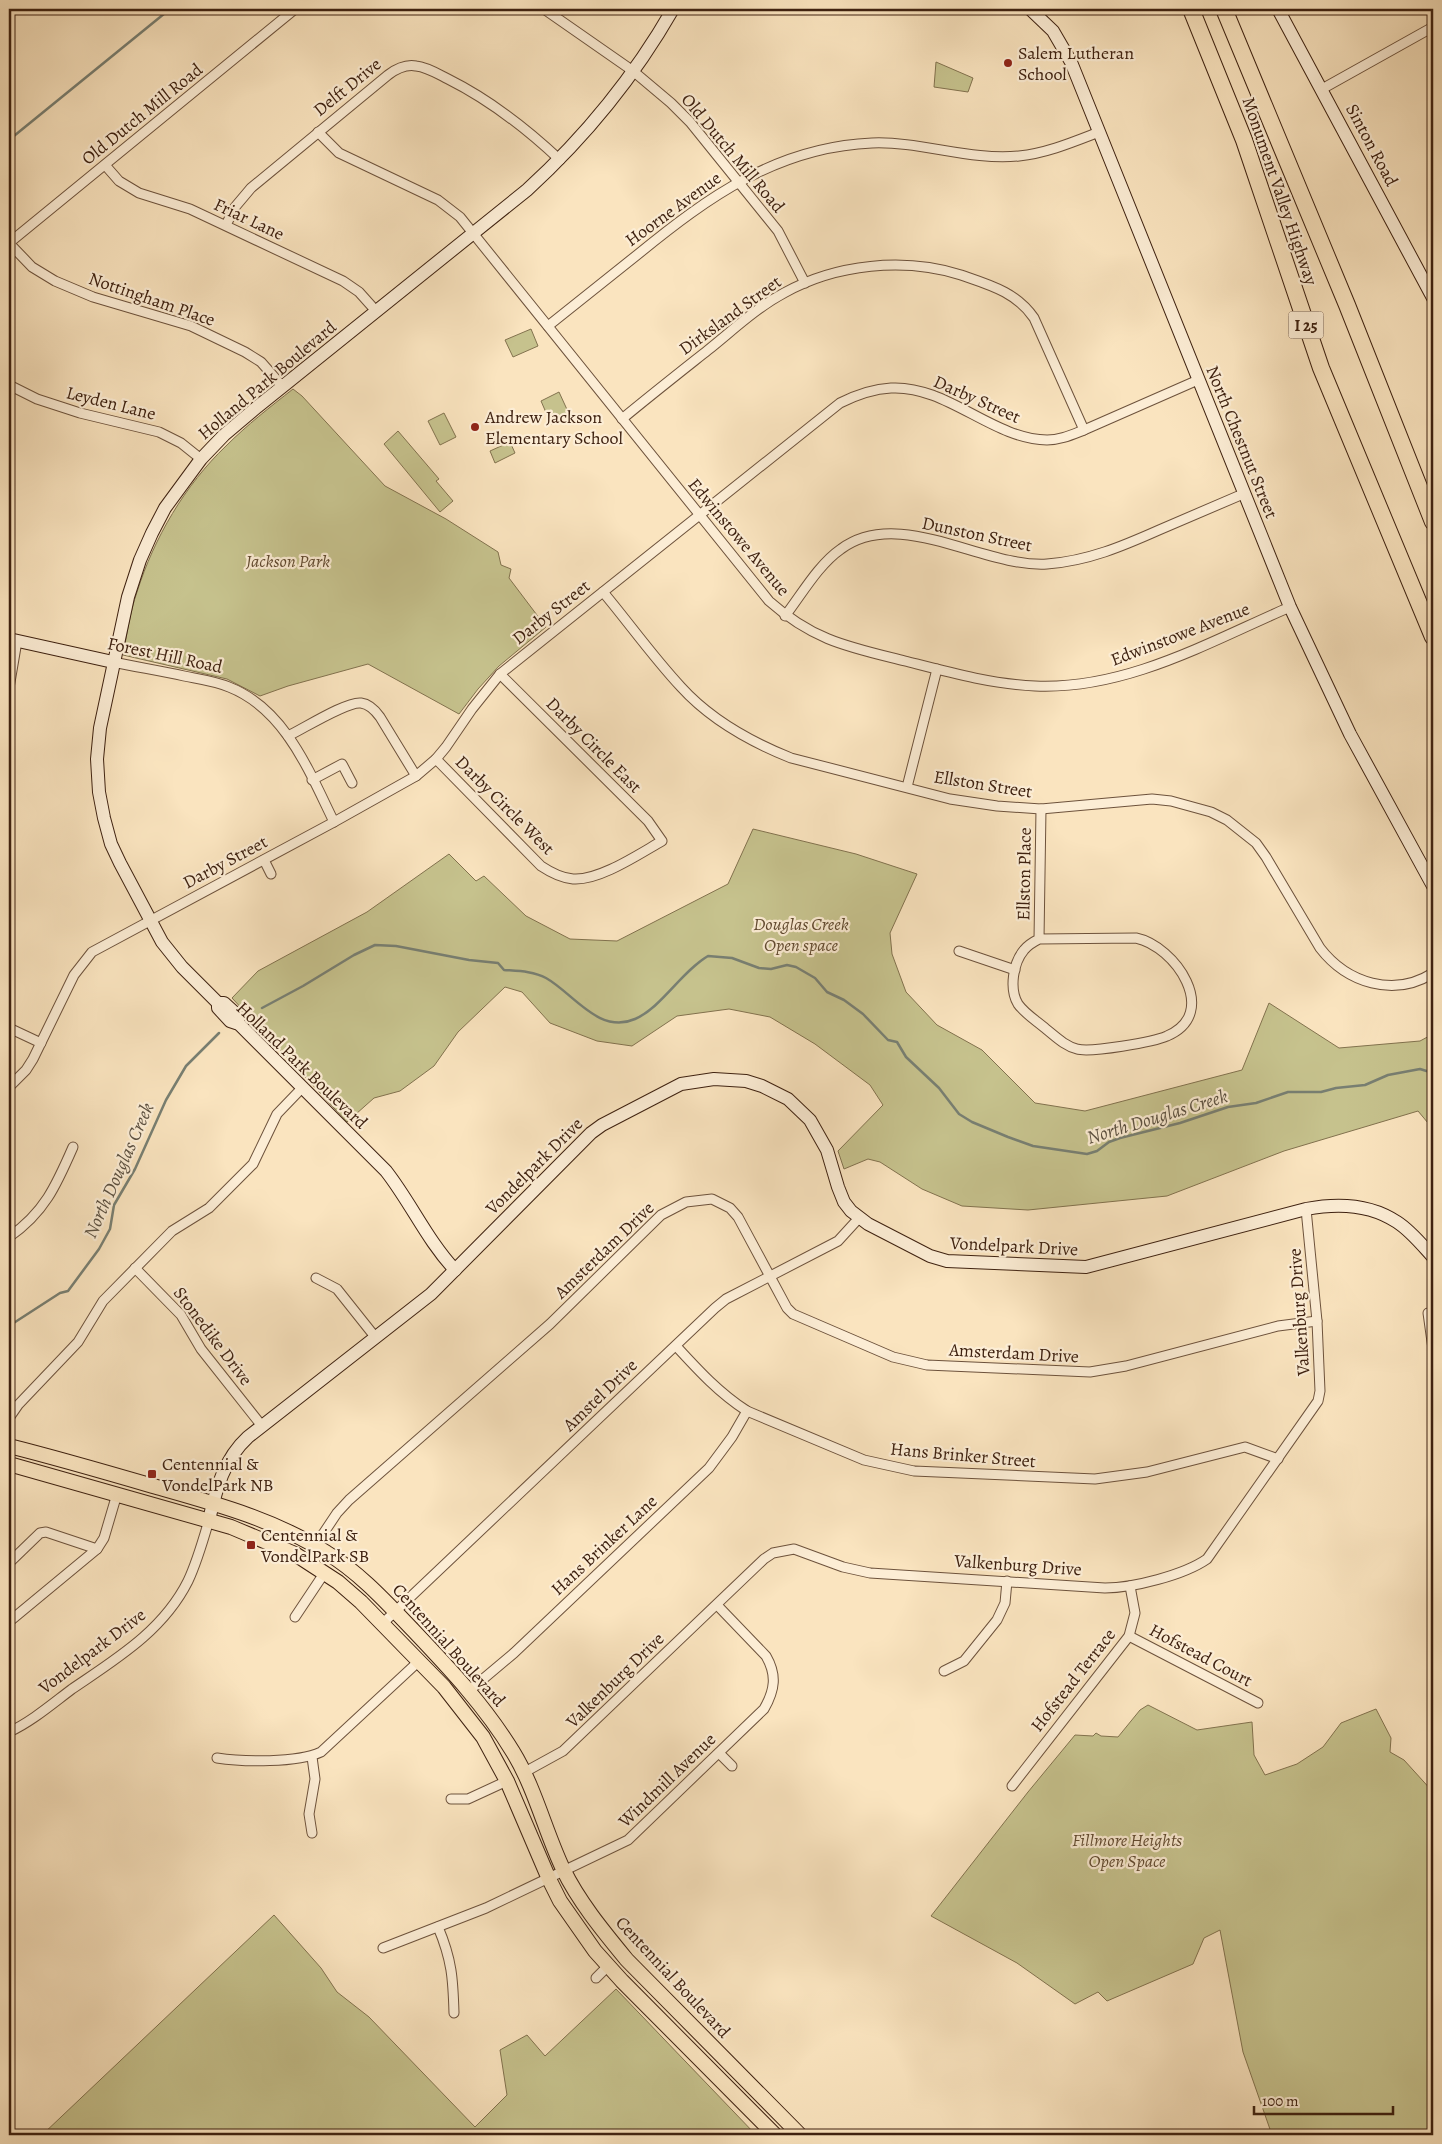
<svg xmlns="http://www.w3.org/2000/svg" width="1442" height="2144" font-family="Alegreya,serif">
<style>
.green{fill:#c6c28d;stroke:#82724e}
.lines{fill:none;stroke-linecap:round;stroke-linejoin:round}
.stream{stroke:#787f72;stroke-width:2.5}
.street-casing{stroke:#6d523c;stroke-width:11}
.secondary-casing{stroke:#3e2110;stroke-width:14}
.primary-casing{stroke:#3e2110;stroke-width:16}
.highway-casing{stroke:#3e2110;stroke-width:18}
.street{stroke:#fcedd5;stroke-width:9}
.secondary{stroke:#fcedd5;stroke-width:12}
.primary{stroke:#fae4bf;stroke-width:14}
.highway{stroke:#fae4bf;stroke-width:16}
.poi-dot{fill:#8f2418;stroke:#fcedd5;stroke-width:2}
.labels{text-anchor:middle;stroke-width:4.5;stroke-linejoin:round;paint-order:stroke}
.shield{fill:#fcedd5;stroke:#775e4b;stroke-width:1}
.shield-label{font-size:16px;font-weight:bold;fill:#3e2110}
.poi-label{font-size:18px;fill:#3e2110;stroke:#fcedd5;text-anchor:start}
.street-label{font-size:18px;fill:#3e2110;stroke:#fcedd5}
.park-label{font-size:18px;font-style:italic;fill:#60492f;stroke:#fcedd5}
.water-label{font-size:19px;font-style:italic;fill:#5b5041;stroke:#fcedd5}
</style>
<rect width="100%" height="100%" fill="#fae4bf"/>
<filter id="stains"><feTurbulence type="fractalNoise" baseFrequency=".004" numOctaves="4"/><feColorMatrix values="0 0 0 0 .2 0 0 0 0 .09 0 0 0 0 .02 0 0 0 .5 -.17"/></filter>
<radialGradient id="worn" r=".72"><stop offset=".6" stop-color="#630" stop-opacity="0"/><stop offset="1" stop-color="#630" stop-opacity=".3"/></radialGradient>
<g class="green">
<path d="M936,62l37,16 -5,14 -34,-5z"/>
<path d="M531,329l7,17 -25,11 -8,-17z"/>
<path d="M293,389l9,7 83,90 61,33 52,33 3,13 10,4 -2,9 37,49 -47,39 -21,23 -19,25 -91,-50 -80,22 -28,10 -33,-17 -104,-24c4,-21 7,-43 14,-63 17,-54 48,-107 89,-146 21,-21 44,-39 67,-57z"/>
<path d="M559,392l11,24 -19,8 -10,-23z"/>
<path d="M444,413l12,24 -16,8 -12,-24z"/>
<path d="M398,431l41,48 -3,2 17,20 -13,11 -56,-68z"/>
<path d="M510,442l5,11 -20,10 -5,-12z"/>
<path d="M753,829l103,25 61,20 -27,59 2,21 14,38 31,33 45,25 53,53 50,8 157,-41 27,-67 70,45 81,-7 13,-7v95l-15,-18 -134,40 -117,45 -139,14 -66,-4 -40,-17 -42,-27 -12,-3 -24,10 -6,-18 45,-46 -13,-20 -55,-41 -45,-27 -41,-8 -52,7 -45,30 -35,-5 -47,-18 -28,-31 -17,-5 -47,45 -24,34 -34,25 -26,7 -27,24 -115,-124 26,-27 109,-59 82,-58 27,27 8,-5 42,40 44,23 47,2 111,-57z"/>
<path d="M1148,1705l49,25 55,-8 2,33 11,20 32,-11 26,-17 18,-24 35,-14 15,29 -1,14 14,8 29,32v343h-161l-29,-83 -23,-122 -16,8 -11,26 -86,37 -9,-9 -23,12 -58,-41 -86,-47 97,-124 47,-57 18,1 3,-3 5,3 17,1 22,-27z"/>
<path d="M274,1915l47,53 16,24 32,25 106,110 32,-32 -7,-45 27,-15 18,21 71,-67 140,146h-714z"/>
</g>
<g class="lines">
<g class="stream">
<path d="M9,140l161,-131"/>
<path d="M262,1008l41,-22 51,-31 21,-10 21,1 73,14 29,3 6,7c14,1 29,1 42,8 27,15 53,57 89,41 26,-11 46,-47 73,-63l24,2 27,10 12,1 16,-4 9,2 19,11 12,14 17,8 19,14 25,26 9,2 9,15 33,31 20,26 13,8 36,15 25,9 54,8 10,-3 12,-9 11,-4 60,-15 48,-16 28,-4 32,-11h33l15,-4 29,-3 23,-10 32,-6 13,4"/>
<path d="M9,1326l51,-33 8,-2 31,-42 11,-20 4,-24 21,-36 31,-69 20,-34 33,-33"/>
</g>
<defs>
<g id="street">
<path d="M544,9l89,62 38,32 19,19 88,109 27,52"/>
<path d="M1322,89l111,-62"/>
<path d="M318,132l21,21 99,47 22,17 309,384c45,40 80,46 136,60 43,11 86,23 130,25 91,4 174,-44 255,-79"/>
<path d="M105,165l14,16 20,12 51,16 153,72 16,11 17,19"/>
<path d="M226,225l9,-18 16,-19 137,-113c8,-6 17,-11 28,-9 11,1 22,8 32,13 42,21 78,49 112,81"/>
<path d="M9,243l286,-234"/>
<path d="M9,243l23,24 23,14 38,16 98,29 54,26 16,10 22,25"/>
<path d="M548,326c30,-24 59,-47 89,-71 71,-58 140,-108 235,-112 49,-2 98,18 147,13 28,-3 54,-14 80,-24"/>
<path d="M9,385l28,14 43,14 79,19 22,11 20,16"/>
<path d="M622,419c29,-24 57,-46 86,-69 25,-20 48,-42 76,-57 52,-29 120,-36 177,-18 29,10 55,17 73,43l50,112"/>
<path d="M603,592c26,31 50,65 78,95 29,32 70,55 110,71l159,41 47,7 44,3 111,-10 19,2 40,11 16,8 29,23 10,14 54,91c27,35 74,50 113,25"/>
<path d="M785,616c17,-22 33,-51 56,-67 58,-43 142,19 206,15 41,-3 76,-18 112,-34 28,-12 56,-24 84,-36"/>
<path d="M113,662c24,5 48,9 71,14 15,3 31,5 45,11 56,22 80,84 105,135"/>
<path d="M9,688l8,-47"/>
<path d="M288,736c15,-7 59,-35 73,-33 8,1 14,7 19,14l36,59"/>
<path d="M436,759l105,107c9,6 20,12 32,13 26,2 66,-25 89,-38l-14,-20 -148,-147"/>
<path d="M312,780l30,-16 10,19"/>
<path d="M907,787l30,-118"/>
<path d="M264,860l7,14"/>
<path d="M1039,939l97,-1c39,8 85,75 31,98 -13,6 -77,17 -90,13 -12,-3 -21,-12 -31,-20 -9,-8 -21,-15 -28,-25 -9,-15 -5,-41 6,-54 4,-5 9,-8 15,-11l2,-130"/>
<path d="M959,951l56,19"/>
<path d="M9,1028l32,15"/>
<path d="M9,1087l17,-17 7,-11 41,-84 18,-23 242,-130 82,-46 20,-17 10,-12 26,-38 28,-35 340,-271c16,-8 32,-14 51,-15 56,-3 101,51 156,52 13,0 24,-5 37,-10l114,-50"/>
<path d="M9,1237c35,-24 47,-51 64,-90"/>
<path d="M135,1268l46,47 20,34 61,77"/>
<path d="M316,1278l21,11 39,49"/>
<path d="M1428,1313l5,36"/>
<path d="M676,1346c22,24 43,47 71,65l117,49 50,11 181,8 52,-7 98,-25 33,12"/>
<path d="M9,1418l9,-13 60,-63 25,-41 69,-70 37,-23 44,-44 24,-50 25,-26"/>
<path d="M315,1546l22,-33 12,-13 201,-176 111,-109 25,-13 26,-3 18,9 8,9 49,91 6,6 100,43 34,8 163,7 36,-6 152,-40 39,-5"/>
<path d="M97,1549l7,-11 13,-44"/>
<path d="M9,1563l31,-30 6,-1 51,17 -87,72 -1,-2"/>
<path d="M295,1617l30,-45"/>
<path d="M382,1624l333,-316 11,-9 112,-58 21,-23"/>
<path d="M1129,1636l129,67"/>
<path d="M944,1671l20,-10 33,-41 8,-17 2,-22"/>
<path d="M470,1690l44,-37 195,-185 23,-31 15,-26"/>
<path d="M9,1732c22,-10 43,-28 63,-43 44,-30 91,-58 116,-108 9,-19 15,-40 21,-61"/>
<path d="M719,1753l13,13"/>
<path d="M312,1757l3,22 -6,35 3,19"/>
<path d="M217,1758c26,4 80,5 104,-6l97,-90"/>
<path d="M523,1773l40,-22 201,-192 9,-6 21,-4 49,18 27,6 235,15c28,0 79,-13 102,-29l111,-158 2,-10 -3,-70 -11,-112"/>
<path d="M1012,1786l117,-150 6,-23 -5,-27"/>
<path d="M451,1799h17l39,-18"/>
<path d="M438,1927c14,33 15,52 16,86"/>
<path d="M383,1948l103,-40 142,-68 136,-131c11,-19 13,-34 2,-53l-49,-51"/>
<path d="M596,1978l12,-12"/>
</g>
<g id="secondary">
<path d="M1030,9l23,22 18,31 219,545 60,127 83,152"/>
<path d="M1278,9l155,289"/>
<path d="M9,639l104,23"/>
<path d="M218,1003h6l12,11 3,10"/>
<path d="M455,1270c-28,-30 -44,-67 -69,-99l-147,-147 -9,-3 -12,-13v-5l-36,-36 -20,-25 -42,-79 -9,-19 -7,-26 -5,-26 -2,-33 3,-31 28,-131 12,-37 12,-27 13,-25 36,-49 23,-24 33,-28 270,-217c58,-53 107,-113 146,-181"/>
<path d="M209,1520c7,-31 15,-61 39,-83l183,-143 160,-161 11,-8 79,-41 33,-5 32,2 16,5 26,13 22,21 17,30 11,37 6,15 7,9 17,13 62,32 17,5 139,6 220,-58c31,-6 64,-5 91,13 14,9 25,23 36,35"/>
</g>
<g id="primary">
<path d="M9,1446c48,12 96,26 144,40 60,17 121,33 174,67 33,20 60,50 86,77 37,39 72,76 100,122 22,36 32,79 50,117 16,33 41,63 64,91l173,175"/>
<path d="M9,1464l222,63 64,27 43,28 23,20 83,85 39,50 24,44 42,98 11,22 35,50 27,30 153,154"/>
</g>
<g id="highway">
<path d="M1191,9l53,131 77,228 112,269"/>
<path d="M1224,9l123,296 86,217"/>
</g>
</defs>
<use href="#street" class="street-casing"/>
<use href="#secondary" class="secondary-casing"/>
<use href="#primary" class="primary-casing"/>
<use href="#highway" class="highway-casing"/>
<use href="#street" class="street"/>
<use href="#secondary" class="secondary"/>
<use href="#primary" class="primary"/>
<use href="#highway" class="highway"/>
</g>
<g class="poi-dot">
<circle cx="1008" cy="63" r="5"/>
<circle cx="475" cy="427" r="5"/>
<rect x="147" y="1469" width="10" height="10" rx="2.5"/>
<rect x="246" y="1540" width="10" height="10" rx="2.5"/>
</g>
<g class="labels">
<rect class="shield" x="1288.5" y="311.5" width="35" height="27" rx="4"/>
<g class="shield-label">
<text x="1306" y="331">I 25</text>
</g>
<g class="poi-label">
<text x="1018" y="59">Salem Lutheran<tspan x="1018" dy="21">School</tspan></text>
<text x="485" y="423">Andrew Jackson<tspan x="485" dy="21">Elementary School</tspan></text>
<text x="162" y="1470">Centennial &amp;<tspan x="162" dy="21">VondelPark NB</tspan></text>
<text x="261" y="1541">Centennial &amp;<tspan x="261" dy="21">VondelPark SB</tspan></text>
</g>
<g class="street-label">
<text transform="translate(347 87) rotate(-39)" y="6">Delft Drive</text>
<text transform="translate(142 114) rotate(-39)" y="6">Old Dutch Mill Road</text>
<text transform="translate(1372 145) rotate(62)" y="6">Sinton Road</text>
<text transform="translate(733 153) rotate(50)" y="6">Old Dutch Mill Road</text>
<text transform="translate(1280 191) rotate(71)" y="6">Monument Valley Highway</text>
<text transform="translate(673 209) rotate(-36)" y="6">Hoorne Avenue</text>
<text transform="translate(249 219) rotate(25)" y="6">Friar Lane</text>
<text transform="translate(152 299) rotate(19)" y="6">Nottingham Place</text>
<text transform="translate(730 315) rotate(-36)" y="6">Dirksland Street</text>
<text transform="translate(267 380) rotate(-40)" y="6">Holland Park Boulevard</text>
<text transform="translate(977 399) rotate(24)" y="6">Darby Street</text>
<text transform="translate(111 403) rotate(14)" y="6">Leyden Lane</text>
<text transform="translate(1242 442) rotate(68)" y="6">North Chestnut Street</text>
<text transform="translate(977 534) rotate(12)" y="6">Dunston Street</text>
<text transform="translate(739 537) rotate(50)" y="6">Edwinstowe Avenue</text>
<text transform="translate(551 612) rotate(-38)" y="6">Darby Street</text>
<text transform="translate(1180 634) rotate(-21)" y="6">Edwinstowe Avenue</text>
<text transform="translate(165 655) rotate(12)" y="6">Forest Hill Road</text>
<text transform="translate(594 745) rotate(45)" y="6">Darby Circle East</text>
<text transform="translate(983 784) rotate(9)" y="6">Ellston Street</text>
<text transform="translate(505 805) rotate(45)" y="6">Darby Circle West</text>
<text transform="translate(225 862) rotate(-28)" y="6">Darby Street</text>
<text transform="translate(1024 874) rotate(-89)" y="6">Ellston Place</text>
<text transform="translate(302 1065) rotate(44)" y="6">Holland Park Boulevard</text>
<text transform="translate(534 1166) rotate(-45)" y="6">Vondelpark Drive</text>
<text transform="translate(1014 1246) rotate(3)" y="6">Vondelpark Drive</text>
<text transform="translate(604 1250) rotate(-44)" y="6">Amsterdam Drive</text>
<text transform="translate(1299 1312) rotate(-94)" y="6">Valkenburg Drive</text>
<text transform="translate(213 1336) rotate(53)" y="6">Stonedike Drive</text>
<text transform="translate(1014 1353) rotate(3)" y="6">Amsterdam Drive</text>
<text transform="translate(600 1395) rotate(-44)" y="6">Amstel Drive</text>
<text transform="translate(963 1455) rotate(5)" y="6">Hans Brinker Street</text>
<text transform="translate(604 1545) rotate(-43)" y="6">Hans Brinker Lane</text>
<text transform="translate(1018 1565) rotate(4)" y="6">Valkenburg Drive</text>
<text transform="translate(449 1645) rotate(48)" y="6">Centennial Boulevard</text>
<text transform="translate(92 1651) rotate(-37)" y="6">Vondelpark Drive</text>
<text transform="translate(1201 1655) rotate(28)" y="6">Hofstead Court</text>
<text transform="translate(615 1680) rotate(-44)" y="6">Valkenburg Drive</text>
<text transform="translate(1073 1680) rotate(-52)" y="6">Hofstead Terrace</text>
<text transform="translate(667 1780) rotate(-44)" y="6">Windmill Avenue</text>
<text transform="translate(673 1977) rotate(47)" y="6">Centennial Boulevard</text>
</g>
<g class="park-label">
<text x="288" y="567">Jackson Park</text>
<text x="801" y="930">Douglas Creek<tspan x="801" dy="21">Open space</tspan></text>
<text x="1127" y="1846">Fillmore Heights<tspan x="1127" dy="21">Open Space</tspan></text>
</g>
<g class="water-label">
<text transform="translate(1157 1116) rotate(-17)" y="7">North Douglas Creek</text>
<text transform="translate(118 1170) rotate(-66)" y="7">North Douglas Creek</text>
</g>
</g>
<rect width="1442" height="2144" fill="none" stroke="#fae4bf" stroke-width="30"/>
<rect x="10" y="10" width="1422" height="2124" fill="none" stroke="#3e2110" stroke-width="2.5"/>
<rect x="15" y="15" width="1412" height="2114" fill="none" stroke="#3e2110"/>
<path d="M1254 2106v8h139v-8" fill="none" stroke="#3e2110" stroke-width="2.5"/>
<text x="1262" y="2106" font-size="15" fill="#3e2110" stroke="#fcedd5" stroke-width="4" paint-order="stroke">100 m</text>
<rect width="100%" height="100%" filter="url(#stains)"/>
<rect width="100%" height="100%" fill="url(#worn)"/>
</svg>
